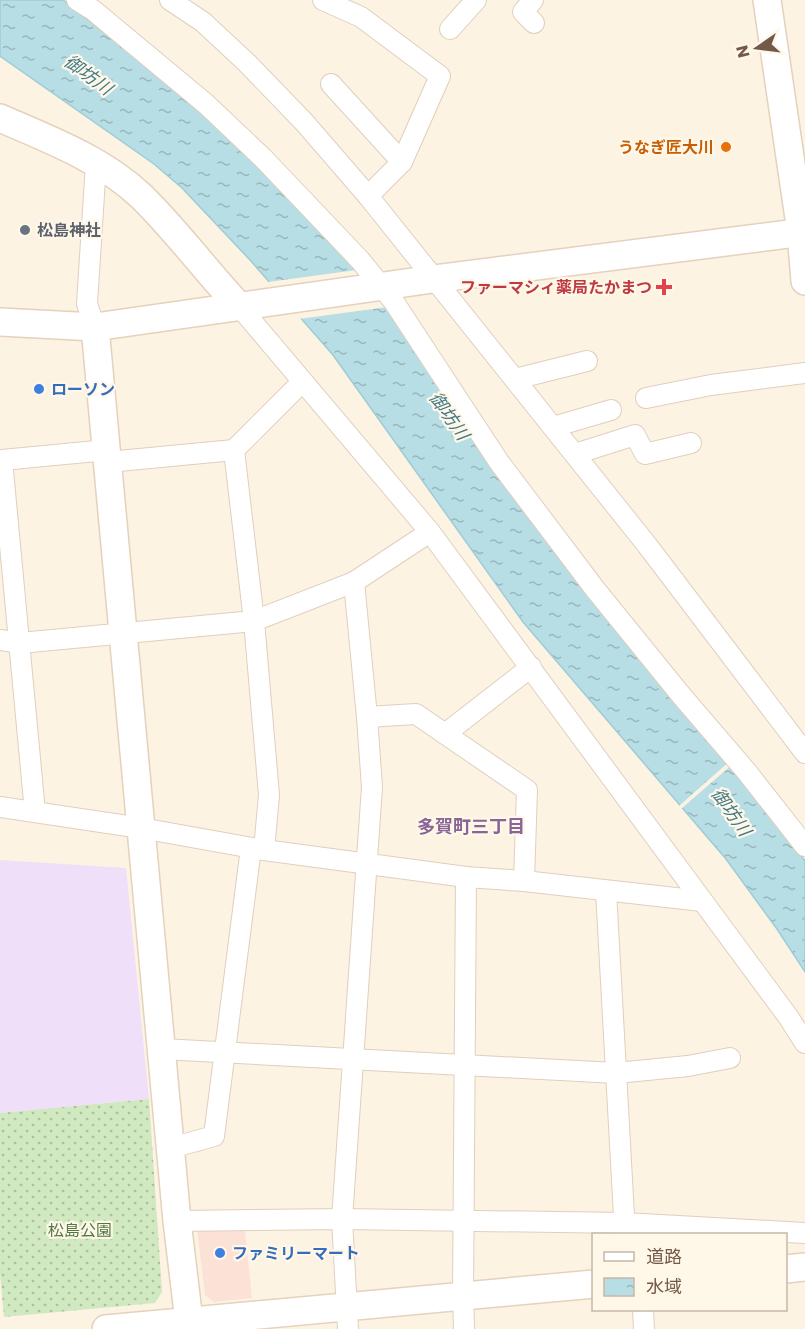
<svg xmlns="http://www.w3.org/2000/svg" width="805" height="1329" font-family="Poppins,'Noto Sans JP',sans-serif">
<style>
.commercial{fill:#fce2d6}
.education{fill:#f0dff8}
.grass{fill:url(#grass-dots)}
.water{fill:url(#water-ripples);stroke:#9dccd7;stroke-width:1.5}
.pier{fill:#fcf3e2}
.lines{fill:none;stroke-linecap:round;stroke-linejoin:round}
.street-casing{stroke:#e0cfbe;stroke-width:22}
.secondary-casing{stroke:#e5d1bc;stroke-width:30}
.street{stroke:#fff;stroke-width:20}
.secondary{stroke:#fff;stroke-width:27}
.food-dot{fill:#e8710a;stroke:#fff7e8;stroke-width:2}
.worship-dot{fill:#6b7280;stroke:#fff7e8;stroke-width:2}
.health-dot{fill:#e0444e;stroke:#fff7e8;stroke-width:2}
.shop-dot{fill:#3f7fe0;stroke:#fff7e8;stroke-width:2}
.labels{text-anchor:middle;stroke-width:4.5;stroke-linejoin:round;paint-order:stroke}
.food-label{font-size:16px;font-weight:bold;fill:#c56008;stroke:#fff7e8;text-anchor:end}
.worship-label{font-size:16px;font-weight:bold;fill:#5b616d;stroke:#fff7e8;text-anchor:start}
.health-label{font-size:16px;font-weight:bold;fill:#be3a42;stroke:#fff7e8;text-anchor:end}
.shop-label{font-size:16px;font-weight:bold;fill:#366cbe;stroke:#fff7e8;text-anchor:start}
.park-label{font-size:16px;fill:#507941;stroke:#fff7e8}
.water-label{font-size:18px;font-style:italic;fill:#427a87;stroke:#fff7e8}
.neighbourhood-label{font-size:18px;font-weight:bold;fill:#886497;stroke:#fff7e8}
</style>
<defs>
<pattern id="grass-dots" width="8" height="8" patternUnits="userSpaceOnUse" patternTransform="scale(1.5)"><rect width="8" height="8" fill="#d0e9c1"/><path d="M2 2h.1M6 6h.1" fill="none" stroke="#adc09f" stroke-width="1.8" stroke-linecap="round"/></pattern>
<pattern id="water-ripples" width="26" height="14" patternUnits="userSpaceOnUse" patternTransform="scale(1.5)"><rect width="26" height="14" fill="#b7dde5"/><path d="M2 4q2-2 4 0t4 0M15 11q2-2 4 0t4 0" fill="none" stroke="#99b6bc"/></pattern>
</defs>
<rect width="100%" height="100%" fill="#fcf3e2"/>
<path class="commercial" d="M197,1229l48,2 7,67 -38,4 -9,-7z"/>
<path class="education" d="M0,860l126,8 23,231 -149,14z"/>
<path class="grass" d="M149,1099l13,193 -7,11 -151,14 -4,-44v-160z"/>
<path class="water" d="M0,0h63l136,107 154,153 452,601v111l-28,-43 -51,-70 -203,-237 -190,-267 -83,-95 -68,-72 -28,-24 -154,-108z"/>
<g class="pier">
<path d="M364,269l31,37 -96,13 -31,-37z"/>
<path d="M731,760l3,3 -53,46 -2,-3z"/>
</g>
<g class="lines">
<defs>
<g id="street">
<path d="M77,0l16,10 113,94 57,54 97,102 34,42 105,160 96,127 86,106 66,77 58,74"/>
<path d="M170,0l33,22 44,41 57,59 64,74 279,349 158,208"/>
<path d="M323,0l38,17 79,59 -38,86 -34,34"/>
<path d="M533,0l-10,12 11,11"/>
<path d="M450,29l26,-29"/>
<path d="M331,84l71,78"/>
<path d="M239,306l191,226 359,486 16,25"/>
<path d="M95,327l-8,-23 9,-141"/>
<path d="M515,379l72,-18"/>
<path d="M646,398l65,-13 94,-12"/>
<path d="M553,427l58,-17"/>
<path d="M234,450l20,171 15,174 -5,55"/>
<path d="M575,454l60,-19 10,19 46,-11"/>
<path d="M108,462l126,-12 68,-68"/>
<path d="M0,640l20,3 234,-22 100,-39 76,-50"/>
<path d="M367,717l49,-3 111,76 -3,91"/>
<path d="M445,734l86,-67"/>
<path d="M0,807l141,21 123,22 202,27 58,4 178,20"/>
<path d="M35,812l-33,-352 105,-10"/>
<path d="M606,891l19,343"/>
<path d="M162,1049l454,24 72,-7 42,-8"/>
<path d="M171,1148l43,-12 37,-288"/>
<path d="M177,1221l165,-2 282,4 181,10"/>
<path d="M643,1310l1,19"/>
<path d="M348,1329l-6,-110 30,-432 -5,-70 -13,-135"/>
<path d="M464,1329l-1,-34 3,-418"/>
</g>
<g id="secondary">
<path d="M767,0l34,232 4,49"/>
<path d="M0,118c48,21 102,41 141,78 35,34 64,74 98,110"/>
<path d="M0,322l95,5 338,-48 372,-47"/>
<path d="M95,327l82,894 13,108"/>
<path d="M786,1269l19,-2"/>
<path d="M106,1329l488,-45"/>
</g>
</defs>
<use href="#street" class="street-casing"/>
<use href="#secondary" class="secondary-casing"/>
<use href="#street" class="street"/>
<use href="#secondary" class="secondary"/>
</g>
<circle class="food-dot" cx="726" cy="147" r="6"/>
<circle class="worship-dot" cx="25" cy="230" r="6"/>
<path class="health-dot" d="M661 278h6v6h6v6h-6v6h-6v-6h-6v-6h6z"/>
<g class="shop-dot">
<circle cx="39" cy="389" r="6"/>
<circle cx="220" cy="1253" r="6"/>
</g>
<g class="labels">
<g class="food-label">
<text x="714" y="153">うなぎ匠大川</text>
</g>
<g class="worship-label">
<text x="37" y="236">松島神社</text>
</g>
<g class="health-label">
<text x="652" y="293">ファーマシィ薬局たかまつ</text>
</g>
<g class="shop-label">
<text x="51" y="395">ローソン</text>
<text x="232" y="1259">ファミリーマート</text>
</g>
<g class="park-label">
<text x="80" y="1236">松島公園</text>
</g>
<g class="water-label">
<text transform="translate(88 75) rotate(36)" y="6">御坊川</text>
<text transform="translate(449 416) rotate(55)" y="6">御坊川</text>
<text transform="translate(731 812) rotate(55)" y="6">御坊川</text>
</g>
<g class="neighbourhood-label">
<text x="471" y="833">多賀町三丁目</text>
</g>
</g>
<rect x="592" y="1233" width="195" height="78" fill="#fff7e8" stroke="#c7b8a8" stroke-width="1.5"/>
<rect x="604" y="1252" width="30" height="9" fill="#ffffff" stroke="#c7b8a8" stroke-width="1.5"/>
<text x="646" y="1263" font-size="18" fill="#735949">道路</text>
<rect x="604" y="1278" width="30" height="18" fill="url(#water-ripples)" stroke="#c7b8a8" stroke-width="1.5"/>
<text x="646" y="1293" font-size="18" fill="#735949">水域</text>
<g transform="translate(757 48) rotate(256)" stroke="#fff7e8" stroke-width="4.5" paint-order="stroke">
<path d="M0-4.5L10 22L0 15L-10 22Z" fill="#735949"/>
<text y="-9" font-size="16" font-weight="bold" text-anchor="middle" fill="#735949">N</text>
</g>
</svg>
